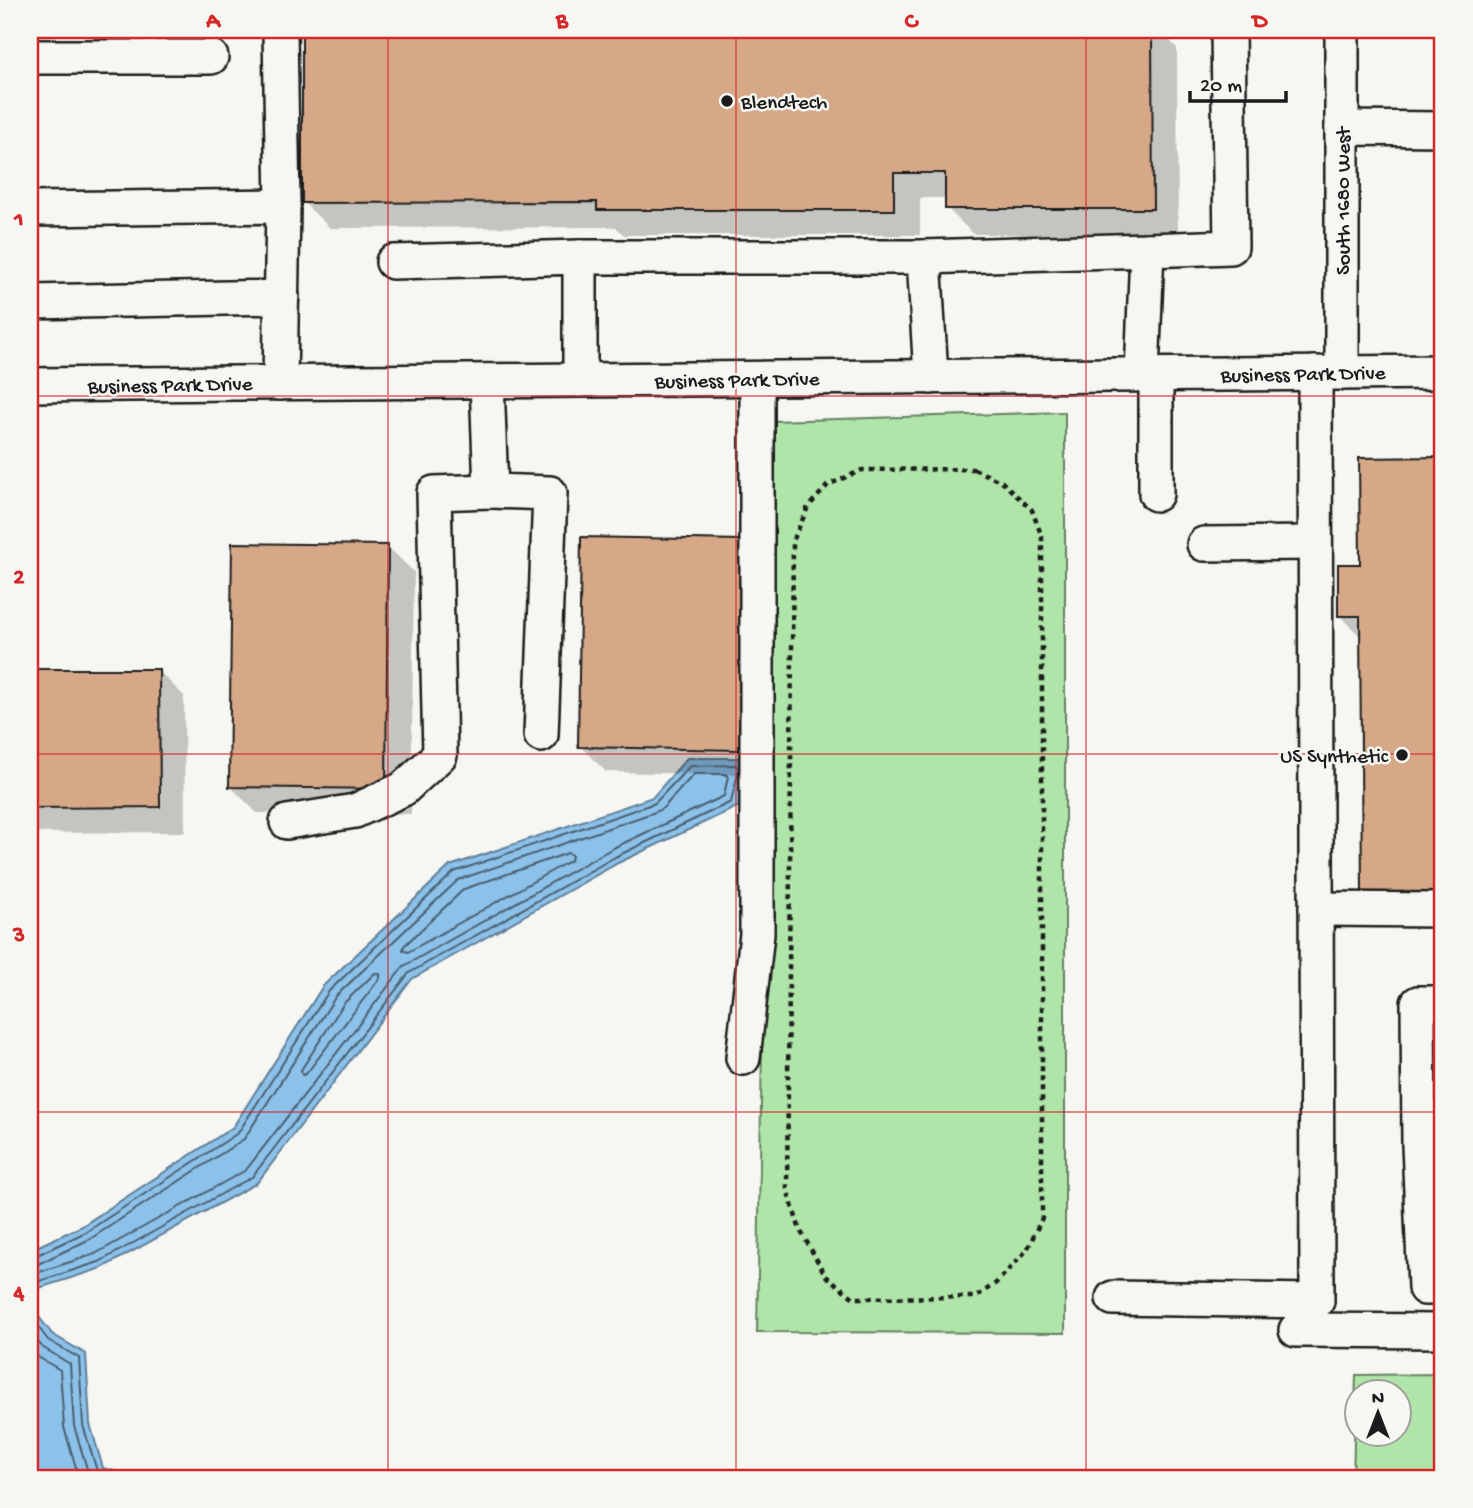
<svg xmlns="http://www.w3.org/2000/svg" width="1473" height="1508" font-family="'Gochi Hand',sans-serif">
<style>
.green{fill:#afe5a8;stroke:#668062;stroke-width:2;fill-rule:evenodd}
.water{fill:#8cc1ea;stroke:#5f7f98;stroke-width:2}
.shadow{fill:#0003}
.lines{fill:none;stroke-linecap:round;stroke-linejoin:round}
.shore{stroke:#495e6e;stroke-width:2}
.building{fill:#d6a888;stroke:#1c1c1c;stroke-width:2}
.minor-casing{stroke:#1c1c1c;stroke-width:38}
.path{stroke:#1c1c1c;stroke-width:4.5;stroke-dasharray:5 5;stroke-linecap:butt}
.minor{stroke:#f6f6f2;stroke-width:33}
.grid{fill:none;stroke:#d62828;stroke-width:2;stroke-opacity:0.55}
.poi-dot{fill:#1c1c1c;stroke:#f6f6f2;stroke-width:2.5}
.labels{text-anchor:middle;stroke-width:5;stroke-linejoin:round;paint-order:stroke}
.poi-label{font-size:21px;fill:#1c1c1c;stroke:#f6f6f2;text-anchor:start}
.street-label{font-size:21px;fill:#1c1c1c;stroke:#f6f6f2}
.neatline{fill:none;stroke:#d62828;stroke-width:2.5}
.grid-label{font-size:23px;text-anchor:middle;font-weight:bold;fill:#d62828}
</style>
<rect width="100%" height="100%" fill="#f6f6f2"/>
<filter id="ink" filterUnits="userSpaceOnUse"><feTurbulence type="fractalNoise" baseFrequency=".0143" numOctaves="2"/><feDisplacementMap in="SourceGraphic" scale="14" xChannelSelector="R" yChannelSelector="G"/><feConvolveMatrix kernelMatrix="1 2 1 2 8 2 1 2 1" color-interpolation-filters="sRGB"/></filter>
<g filter="url(#ink)">
<g class="green">
<path d="M1065,412v921l-308,-1 16,-911z"/>
<path d="M1443,1374v104h-90l3,-103zM1358,1392h42v42h-42z"/>
</g>
<g class="water">
<path d="M687,758h61l-9,48 -121,57 -206,116 -155,204 -155,85 -72,23v-41l52,-24 151,-99 90,-141 127,-120 203,-69z"/>
<path d="M30,1305l22,29 34,20 4,70 13,44 36,10h-109z"/>
</g>
<g class="shadow">
<path d="M130,30h91v28h-65l-26,-25z"/>
<path d="M304,30h856l17,18 1,186h-205l-26,-26v-10h-27v37h-296l-8,-8 -286,1 -26,-25z"/>
<path d="M1437,189h6v104l-5,-5z"/>
<path d="M1361,459h82v460l-81,-281 -22,-22 22,-50z"/>
<path d="M742,542l23,233 -159,-3 -26,-26z"/>
<path d="M388,547l26,25 -3,242 -154,-1 -26,-26z"/>
<path d="M158,670l26,26 1,136 -155,1v-162z"/>
</g>
<g class="lines">
<g class="shore">
<path d="M568,853l4,2 -1,5 -163,92 -5,-2 1,-4 60,-57z"/>
<path d="M375,973l5,1v4l-74,96 -4,1 -1,-5 43,-67z"/>
<path d="M30,1256h5l51,-24 152,-99 91,-142 125,-119 201,-69 35,-37 45,-1 4,4"/>
<path d="M30,1265l8,-1 52,-25 154,-100 92,-143 122,-116 200,-69 6,-4 30,-33h31l3,2 -4,20 -113,53 -207,117 -158,204 -151,84 -65,21"/>
<path d="M30,1284l69,-22 153,-85 157,-204 206,-116 116,-55 8,-33"/>
<path d="M30,1316l18,24 31,18 4,67 14,46 4,4 12,3"/>
<path d="M30,1331l12,16 28,17 4,62 14,46 4,6"/>
<path d="M30,1349l8,8 22,13 4,57 15,51"/>
</g>
</g>
<g class="building">
<rect x="129" y="30" width="67" height="3"/>
<path d="M302,30h850l1,179h-208v-36h-51v37h-297v-8l-295,1z"/>
<path d="M1435,187h8v101h-7z"/>
<path d="M1443,457v437h-81l-2,-278h-22v-52h22l-1,-106z"/>
<path d="M581,537l161,3 -3,210 -161,-3z"/>
<path d="M232,543l156,2 -2,244 -157,-2z"/>
<path d="M30,669h129l1,138 -130,1z"/>
</g>
<g class="lines">
<defs>
<g id="minor">
<path d="M280,30l3,176"/>
<path d="M30,57h181"/>
<path d="M1342,128l101,1"/>
<path d="M30,209l253,-3 -3,177"/>
<path d="M1147,250l84,-3 -3,-217"/>
<path d="M580,257h344l7,120"/>
<path d="M924,257l223,-7 -5,125"/>
<path d="M393,262l187,-5v123"/>
<path d="M30,302l252,-5"/>
<path d="M1342,373v-343"/>
<path d="M1156,375v119"/>
<path d="M487,381l4,110 59,2 -9,242"/>
<path d="M30,385l1413,-13"/>
<path d="M1204,544l111,-1"/>
<path d="M287,822l68,-11 48,-22 37,-34 -6,-262 57,-2"/>
<path d="M1316,909l127,1"/>
<path d="M1443,1003h-25l1,142 6,143h18"/>
<path d="M743,1058l14,-124v-555"/>
<path d="M1113,1298l204,3 -2,-928"/>
<path d="M1296,1330l147,1"/>
</g>
</defs>
<use href="#minor" class="minor-casing"/>
<path class="path" d="M974,469l28,13 30,28 10,27v681l-15,32 -31,33 -20,14 -122,1 -28,-22 -26,-46 -13,-41 6,-648 15,-34 20,-22 34,-15z"/>
<use href="#minor" class="minor"/>
</g>
</g>
<path class="grid" d="M388,30v1448M736,30v1448M1086,30v1448M30,396h1413M30,754h1413M30,1112h1413"/>
<g class="poi-dot">
<circle cx="727" cy="101" r="7"/>
<circle cx="1402" cy="755" r="7"/>
</g>
<g class="labels">
<g class="poi-label">
<text x="741" y="108">Blendtech</text>
<text x="1388" y="762" text-anchor="end">US Synthetic</text>
</g>
<g class="street-label">
<text transform="translate(1342 201) rotate(-90)" y="7">South 1680 West</text>
<text transform="translate(1303 373) rotate(-1)" y="7">Business Park Drive</text>
<text transform="translate(737 379) rotate(-1)" y="7">Business Park Drive</text>
<text transform="translate(170 384) rotate(-1)" y="7">Business Park Drive</text>
</g>
</g>
<rect width="1473" height="1508" fill="none" stroke="#f6f6f2" stroke-width="77"/>
<g transform="translate(1378 1413)"><circle r="33" fill="#f6f6f2" stroke="#9f9f9c" stroke-width="2"/>
<path d="M0-5L12 26L0 18L-12 26Z" fill="#1c1c1c"/>
<text y="-10" font-size="19" font-weight="bold" text-anchor="middle" fill="#1c1c1c">N</text>
</g>
<path d="M1190 91v10h96v-10" fill="none" stroke="#1c1c1c" stroke-width="3.5"/>
<text x="1200" y="91" font-size="21" fill="#1c1c1c" stroke="#f6f6f2" stroke-width="5" paint-order="stroke">20 m</text>
<rect x="38" y="38" width="1396" height="1432" class="neatline"/>
<g class="grid-label">
<text x="213" y="27">A</text>
<text x="562" y="27">B</text>
<text x="911" y="27">C</text>
<text x="1260" y="27">D</text>
<text x="19" y="225">1</text>
<text x="19" y="583">2</text>
<text x="19" y="941">3</text>
<text x="19" y="1299">4</text>
</g>
</svg>
